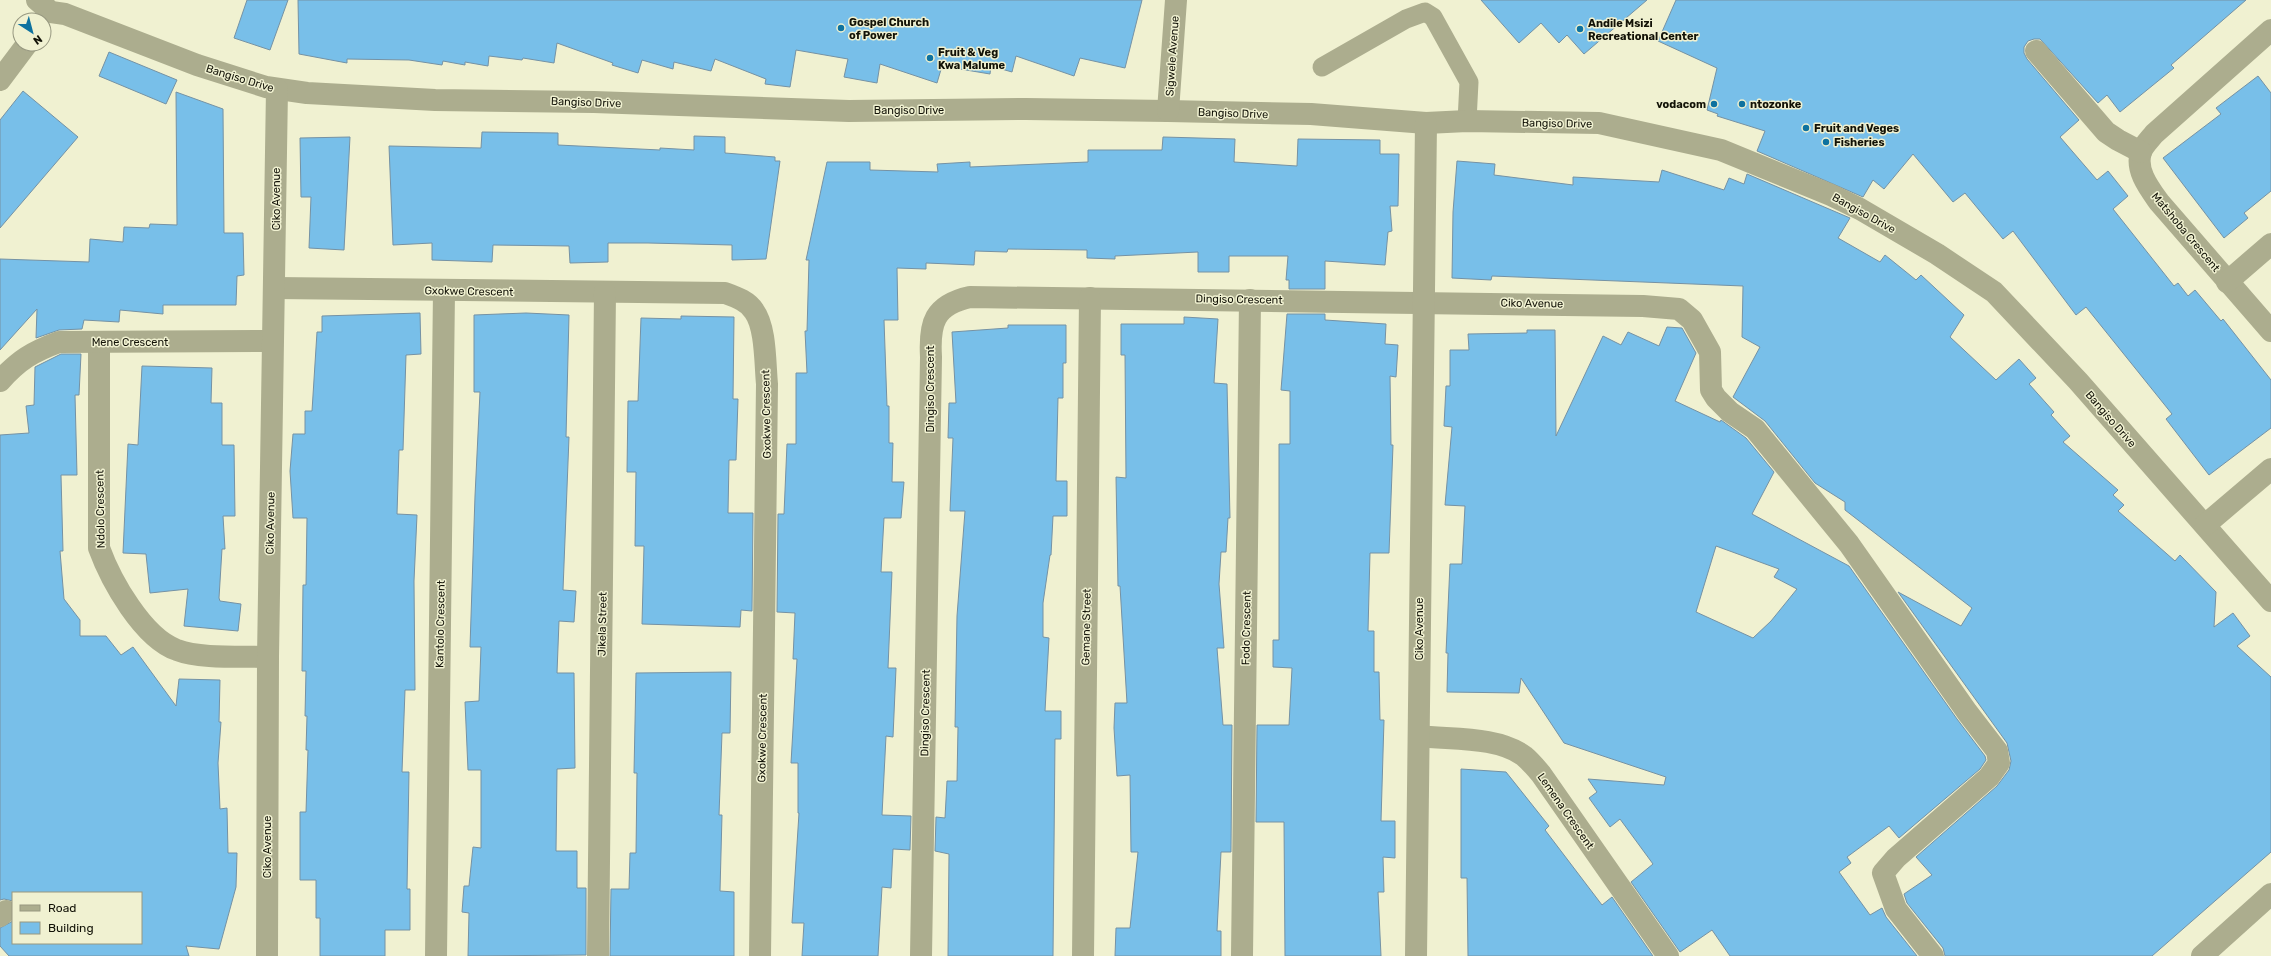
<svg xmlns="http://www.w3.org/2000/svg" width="2271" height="956" font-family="Rubik,sans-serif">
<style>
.building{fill:#78bfe9;stroke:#7592a4;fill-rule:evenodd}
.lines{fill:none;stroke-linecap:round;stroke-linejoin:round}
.service{stroke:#acad8e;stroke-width:19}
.minor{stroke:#acad8e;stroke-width:22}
.tertiary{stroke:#acad8e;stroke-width:22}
.poi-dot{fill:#0e729f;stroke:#f0f1d1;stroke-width:1.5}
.labels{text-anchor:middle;stroke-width:3;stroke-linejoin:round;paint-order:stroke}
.poi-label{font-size:11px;font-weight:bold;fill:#121207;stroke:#f0f1d1;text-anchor:start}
.street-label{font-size:11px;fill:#121207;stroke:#f0f1d1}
</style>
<rect width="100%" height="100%" fill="#f0f1d1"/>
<g class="building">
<path d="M247,0h41l-18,50 -36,-12z"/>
<path d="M298,0h844l-17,68 -45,-10 -6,18 -58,-20 -4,16 -21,-6 -1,8 -48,-8 -5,17 -57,-19 -3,19 -33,-6 4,-18 -52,-9 -6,37 -25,-3 1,-5 -51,-20 -4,12 -37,-9 -1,7 -31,-9 -4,13 -26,-8 1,-2 -56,-20 -3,20 -31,-5 -1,2 -33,-4 -1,10 -23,-4v3l-22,-4 -1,4 -33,-5 -62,-1v4l-48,-9z"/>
<path d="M1481,0h166l-63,54 -17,-19 -8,8 -18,-20 -22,20z"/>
<path d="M1676,0h570l-75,65 3,3 -54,44 -13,-17 -9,8 -58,-64h-6l-6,2 -4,6v6l3,6 52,61 -19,17 37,43 11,-9 20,25 -15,13 61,77 4,-3 10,13 7,-6 26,31 2,-2 48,61v48l-62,47 -43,-56 6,-5 -86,-107 -10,8 -63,-84 -10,8 -38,-46 -12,9 -40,-48 -29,35 -11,-9 -10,17 -106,-46 8,-20 -48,-15 1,-2 -11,-4 10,-42 -59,-27z"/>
<path d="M109,52l68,28 -11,24 -67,-28z"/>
<path d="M2258,76l13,17v98l-27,22 4,5 -24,20 -61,-80 58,-44 -5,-6z"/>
<path d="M23,91l55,46 -78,91v-108z"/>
<path d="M176,92l47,17 1,124h19l1,42 -7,1 -1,29h-73v9l-43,-4 -1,12 -35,-2 -2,9 -23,1 -23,8 1,-29 -37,41v-91l89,3 1,-23 33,3 1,-15 25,1 1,-4 27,1z"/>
<path d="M482,132l76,1v12l102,5v-2l34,2v-14l31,1v16l50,4v4h5l-14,98 -34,1v-15l-84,-2h-40v19l-38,1 -1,-17 -76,-1 -1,17 -60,-2v-17l-39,2 -4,-99 92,2z"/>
<path d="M350,137l-6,113 -35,-2 2,-51h-10l-1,-59z"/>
<path d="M1163,137l72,2 -1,23 63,4 1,-27 82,1v14h19l-1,52h-8l2,25 -4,1 -3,33 -60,-4v28h-36v-9h-3l2,-24h-59v16h-31v-20l-83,4v3l-28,-1v-8l-79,-1 -1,3 -32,-1 -1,14 -48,-2v6l-29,-1 1,52h-14l3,86h2v37h4l-1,39h12l-3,36h-17l-3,54h11l-4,96h8l-3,69 -7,-1 -4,79 29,1 -1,34 -17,-1 -2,39 -9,-1 -4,69h-76l2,-33h-12l7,-110h-1v-50h-7l6,-104h-4l2,-46 -18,-1 1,-98h6l3,-70h9v-71h11l-2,-42h2l2,-71h-3l21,-98h43v8l68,2 -1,-8 33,-2v5l118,-5v-12h74z"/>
<path d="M1457,161l38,3 -1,11 79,10v-8l86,5 3,-12 62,20 5,-12 15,6 3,-10 103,44 -12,20 42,24 5,-7 31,25 5,-5 43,40 -14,22 46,43 23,-21 17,19 -7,6 25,28 -3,3 19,21 -7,6 55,48 -5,5 11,10 -6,6 57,50 5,-6 36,37 -2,35 19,-14 17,23 -13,10 34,31v175l-119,104h-207l-2,-8 -36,-45 -3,-9 28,-19 -16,-18 81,-71 12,-16 2,-9 -4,-18 -109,-151 63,34 11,-18 -127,-98v-8l-30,-19 -50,-62 -32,-24 27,-50 -18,-10 1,-51 -251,-10 -1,4 -39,-2 1,-66z"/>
<path d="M420,313l1,41 -15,1 -3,95h-4l-2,64 20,1 -3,66 1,109h-10l-3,82h7l-2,117h3v41h-25v26h-65v-38h-4v-38h-16v-68h6l2,-62h-2l1,-34h-2l1,-45h-4l1,-86h3l1,-67h-14l-3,-47 3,-37h12v-23h7l5,-79h5v-16z"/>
<path d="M526,313l43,2 -3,122h3l-6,153 13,1 -2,31 -15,-1 -2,52h17l1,95 -18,1 -1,82h21v37h9v67l-118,1 1,-43 -7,-1 2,-26h5l4,-39 8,1v-78h-13l-3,-68 14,-1 2,-54h-11l5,-151 5,-104h-6v-77z"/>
<path d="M1287,314h38v6l61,4 -1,20 13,1 -2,32 -6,-1 1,69h2l-4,108h-19l-2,78h6v41h5l1,48h4l-3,101h14v37l-12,-1 1,35h-6l3,64h-96l-1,-134h-28l1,-97h32l3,-57 -19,-1v-27h6v-196h11v-53l-9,-1z"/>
<path d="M681,316l53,1 -1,82h5l-2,61h-7l-1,53h25l-1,98 -11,-1 -1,17 -98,-3 2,-78h-9l1,-74h-9l1,-71h10l3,-83 40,1z"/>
<path d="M1184,317l34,2 -4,64 13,1 3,134h-2l-2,34h-5l-2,32 5,64h-7l6,77h9l-1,127h-10l-4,79h4v25h-106l1,-28h14l8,-76h-7l-1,-77 -13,1 -3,-48 1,-25h12l-7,-117h-2l-2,-109 10,1 -1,-123h-4v-31h63z"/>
<path d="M1008,325h58v38h-3v35h-5l-2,83h11v35h-14l-2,39h-1l-7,48v34l6,1 -4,73h16v28h-6l-2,217h-105l1,-102 -14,-3 1,-34 9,1 2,-37h10l1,-54h-3l2,-111 8,-105h-15l3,-73h-5l1,-35h7l-4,-71 56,-4z"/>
<path d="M1667,327l15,1 14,25 -21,48 45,21 1,-2 25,18 28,34 -22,42 97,52 108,153 28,37 1,4 -6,9 -81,69 -10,-12 -42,31 4,6 -12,9 31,43 12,-7 4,9 31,39h-187l-18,-26 -32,22 -49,-70 22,-18 -33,-45 -10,8 -21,-29 8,-6 -9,-13 76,6 2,-8 -102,-34 -43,-65 -2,15 -72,-1 1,-39h-2l4,-89h12l3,-58 -20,-1 7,-78 -8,-1 2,-40h4v-36h19l-1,-16 59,-1v-3h28l1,106 47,-100 18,9 7,-13 31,14zM1716,546l63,23 -5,8 23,12 -26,32 -18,17 -57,-26z"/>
<path d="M61,354h20l-2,41h-4l2,80h-16l2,76h-3l4,48 16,21v16h26l15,19 12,-8 43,59 3,-27 41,1 -1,42h2l-3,41 2,46 7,-1 1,45h9l-1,34 -17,62 -33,-3 3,10h-180l-9,-10v-18l13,-7v22h128v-50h-128v8l-9,-2 -4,1v-465l29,-2 -3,-27 8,-1 1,-38z"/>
<path d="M142,366l70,2 -1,35h11v42h12l1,71h-12l2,33h-3l-3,49 1,3 21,3 -3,27 -54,-5 4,-37 -38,4 -4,-39 -23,-1 5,-109 10,1z"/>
<path d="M731,672l-1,61h-8l-3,82h3l-2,76 14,1v64h-124l1,-67h18l1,-36h6l1,-80h-3l2,-100z"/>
<path d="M1461,769l45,3 43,54 -4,4 57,75 10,-8 41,59h-185l-1,-78h-6z"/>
</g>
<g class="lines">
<path class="service" d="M1322,67l84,-48 19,-7 8,5 36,65 -2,39"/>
<g class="minor">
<path d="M37,0l14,12 14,2 132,51 69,22 41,6 128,7 159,2 255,9 177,-2 142,2 143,3 115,9 41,-2 132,2 122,27 110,45 29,14 77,45 57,38 84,89 193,220"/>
<path d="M2271,30l-117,104c-4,5 -11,12 -13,18 -6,18 8,36 18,50l112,129"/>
<path d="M2036,51l70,81 12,8 23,12"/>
<path d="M0,80l27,-36"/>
<path d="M1168,111l8,-111"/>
<path d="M2227,282l44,-38"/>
<path d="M275,288l450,5c11,4 23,8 29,18 12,16 11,53 13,73l-7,572"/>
<path d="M99,342v206c12,33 44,90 78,102 23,9 66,6 91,7"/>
<path d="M0,381c19,-21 32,-29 59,-39l213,-1"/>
<path d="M2205,525l66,-56"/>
<path d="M1419,736c32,4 78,0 105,20 6,5 12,12 17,18l127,182"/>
<path d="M0,916l6,-5"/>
<path d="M267,956l1,-299 9,-568"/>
<path d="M436,956l8,-665"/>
<path d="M598,956l7,-664"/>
<path d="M921,956l10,-599c-2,-34 3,-52 39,-60l673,9 36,3 13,11 18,32 1,38 5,8 14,14 25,17 67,82 27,33 118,168 30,39 2,12 -10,14 -93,81 -13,15 13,36 37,47"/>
<path d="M1083,956l7,-658"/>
<path d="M1242,956l8,-656"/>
<path d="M1416,956l10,-833"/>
</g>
<path class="tertiary" d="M2202,956l69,-62"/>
</g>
<g class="poi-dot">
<circle cx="841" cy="28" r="4"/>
<circle cx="1580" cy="29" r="4"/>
<circle cx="930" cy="58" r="4"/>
<circle cx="1714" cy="104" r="4"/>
<circle cx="1742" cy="104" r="4"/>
<circle cx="1806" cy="128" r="4"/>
<circle cx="1826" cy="142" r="4"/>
</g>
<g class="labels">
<g class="poi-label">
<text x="849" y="26">Gospel Church<tspan x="849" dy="13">of Power</tspan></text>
<text x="1588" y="27">Andile Msizi<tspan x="1588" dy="13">Recreational Center</tspan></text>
<text x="938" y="56">Fruit &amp; Veg<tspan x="938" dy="13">Kwa Malume</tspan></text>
<text x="1706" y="108" text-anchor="end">vodacom</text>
<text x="1750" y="108">ntozonke</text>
<text x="1814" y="132">Fruit and Veges</text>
<text x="1834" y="146">Fisheries</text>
</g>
<g class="street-label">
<text transform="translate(1172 56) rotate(-86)" y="4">Sigwele Avenue</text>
<text transform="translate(240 78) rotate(17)" y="4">Bangiso Drive</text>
<text transform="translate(586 102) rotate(2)" y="4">Bangiso Drive</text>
<text x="909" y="114">Bangiso Drive</text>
<text transform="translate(1233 113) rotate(2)" y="4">Bangiso Drive</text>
<text transform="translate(1557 123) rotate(1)" y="4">Bangiso Drive</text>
<text transform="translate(276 199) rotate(-90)" y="4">Ciko Avenue</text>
<text transform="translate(1864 213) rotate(29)" y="4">Bangiso Drive</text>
<text transform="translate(2186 232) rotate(50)" y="4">Matshoba Crescent</text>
<text transform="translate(469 291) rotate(1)" y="4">Gxokwe Crescent</text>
<text transform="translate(1239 299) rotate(1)" y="4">Dingiso Crescent</text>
<text transform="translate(1532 303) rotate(1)" y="4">Ciko Avenue</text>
<text x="130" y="346">Mene Crescent</text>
<text transform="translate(930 389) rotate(-90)" y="4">Dingiso Crescent</text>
<text transform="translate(766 414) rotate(-91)" y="4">Gxokwe Crescent</text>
<text transform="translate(2111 419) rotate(49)" y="4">Bangiso Drive</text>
<text transform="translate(100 509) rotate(-91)" y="4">Ndolo Crescent</text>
<text transform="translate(270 523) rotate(-89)" y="4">Ciko Avenue</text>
<text transform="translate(440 624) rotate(-89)" y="4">Kantolo Crescent</text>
<text transform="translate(602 624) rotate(-89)" y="4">Jikela Street</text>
<text transform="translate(1086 627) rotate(-89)" y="4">Gemane Street</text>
<text transform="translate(1246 628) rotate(-89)" y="4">Fodo Crescent</text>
<text transform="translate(1419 629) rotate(-90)" y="4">Ciko Avenue</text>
<text transform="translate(925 713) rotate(-89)" y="4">Dingiso Crescent</text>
<text transform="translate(762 738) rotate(-89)" y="4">Gxokwe Crescent</text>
<text transform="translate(1566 811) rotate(55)" y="4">Lemena Crescent</text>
<text transform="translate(267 847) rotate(-90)" y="4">Ciko Avenue</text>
</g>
</g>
<rect x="12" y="892" width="130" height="52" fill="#f0f1d1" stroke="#979880"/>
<rect x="20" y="905" width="20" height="6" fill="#acad8e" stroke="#979880"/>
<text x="48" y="912" font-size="12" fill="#121207">Road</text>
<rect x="20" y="922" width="20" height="12" fill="#78bfe9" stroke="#979880"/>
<text x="48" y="932" font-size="12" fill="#121207">Building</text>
<g transform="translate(32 32) rotate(144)"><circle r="19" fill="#f0f1d1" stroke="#979880"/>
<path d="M0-3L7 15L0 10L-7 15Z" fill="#0e729f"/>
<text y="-6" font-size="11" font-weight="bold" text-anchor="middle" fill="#121207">N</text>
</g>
</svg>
